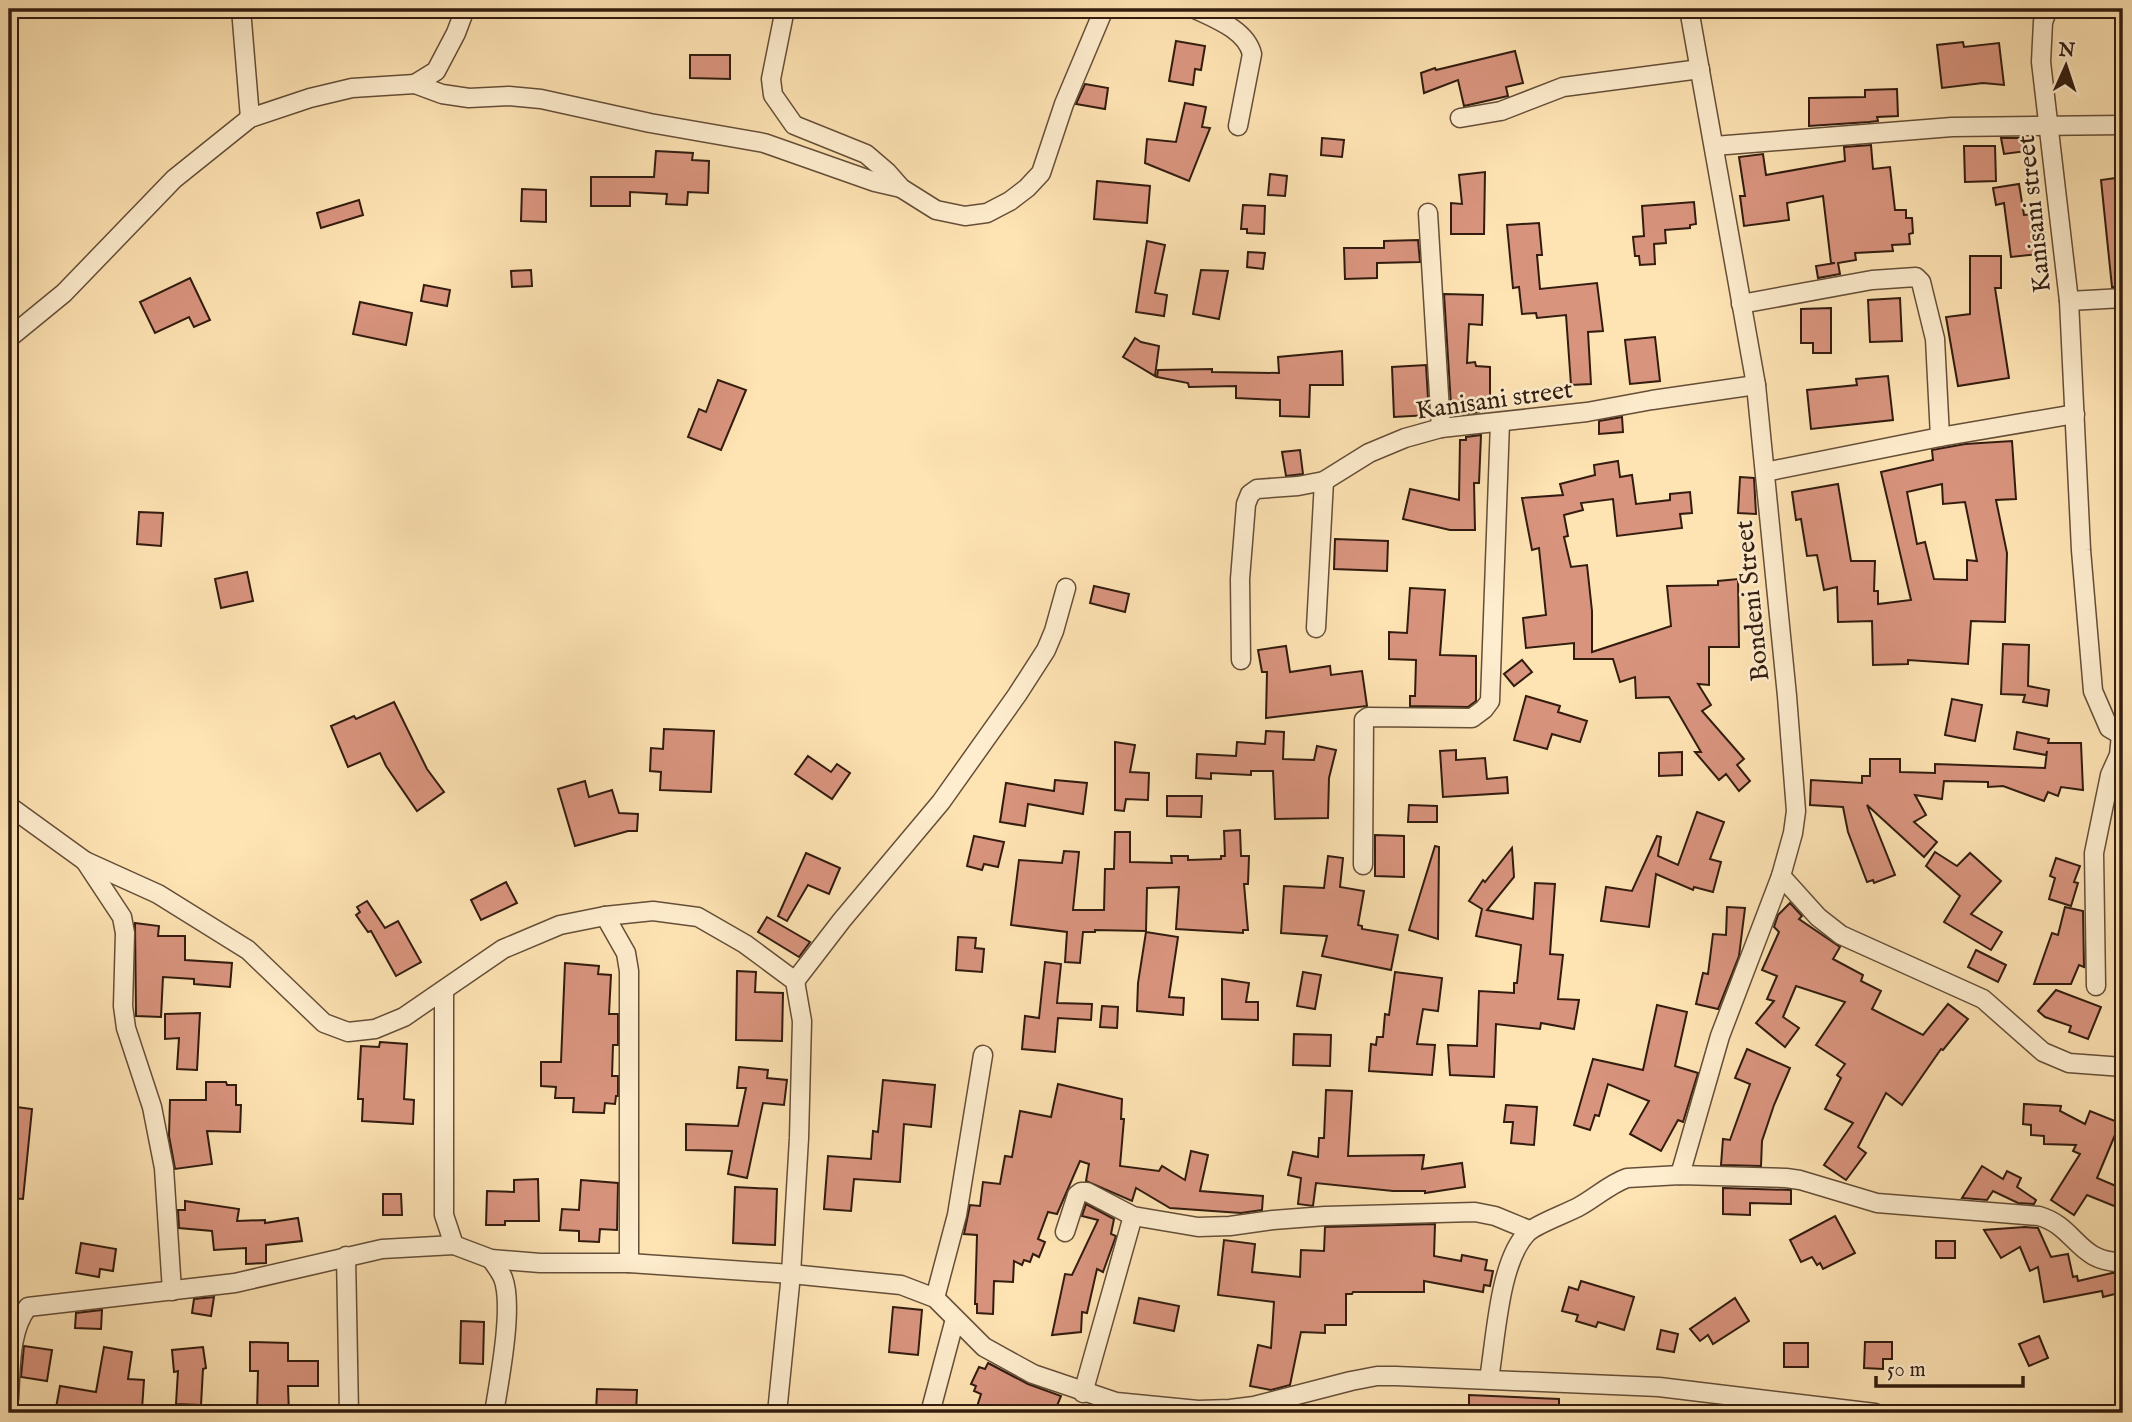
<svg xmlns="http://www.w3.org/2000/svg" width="2132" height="1422" font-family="'IM FELL English',serif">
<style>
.building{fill:#d9947e;stroke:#321c0f;stroke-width:2;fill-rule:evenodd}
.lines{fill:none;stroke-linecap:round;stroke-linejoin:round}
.street-casing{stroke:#654e38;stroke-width:21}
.street{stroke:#feedce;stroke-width:18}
.labels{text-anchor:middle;stroke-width:5;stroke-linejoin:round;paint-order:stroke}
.street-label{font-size:26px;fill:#321c0f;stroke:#feedce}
</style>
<rect width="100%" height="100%" fill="#fee3b3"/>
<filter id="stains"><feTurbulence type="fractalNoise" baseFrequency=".00286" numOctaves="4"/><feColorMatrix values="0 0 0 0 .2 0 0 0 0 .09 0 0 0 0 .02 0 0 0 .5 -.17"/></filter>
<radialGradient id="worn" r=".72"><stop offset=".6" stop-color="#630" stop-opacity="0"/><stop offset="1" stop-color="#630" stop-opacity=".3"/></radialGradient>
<g class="building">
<path d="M1176,41l29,5 -4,24 -6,-1 -2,16 -24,-4z"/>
<path d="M1963,42l1,5 35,-4 5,42 -21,-2 -41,5 -5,-43z"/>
<path d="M1515,51l8,32 -17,4 2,9 -44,10 -6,-26 -34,13 -3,-20 14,-5 1,2z"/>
<path d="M690,55h40v24l-40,-1z"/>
<path d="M1085,84l23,4 -3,21 -29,-5z"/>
<path d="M1897,89l1,27 -21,1 1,4 -9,1 -60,4v-28l56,-1v-7z"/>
<path d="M1185,103l21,4 -4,20 8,1 -21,53 -44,-18 2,-24 29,3z"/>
<path d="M1322,138l22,2 -2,17 -21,-2z"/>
<path d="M2001,138h24l2,13 -23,3z"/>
<path d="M1871,145l2,24 17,-2 5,43h11v8h6l1,15 -4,1 1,10 -18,1 1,6 -38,2 1,7 -18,3 2,11 -22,4 -2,-12 19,-3h-4l-8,-67 -36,7 2,17 -45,6 -4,-30h5l-6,-39 24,-3 3,21 79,-14 -1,-14z"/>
<path d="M1964,146h31l1,35 -31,1z"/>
<path d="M656,151l37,2 -1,7 17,1 -1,32 -20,-1 -1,13 -21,-1 1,-10 -37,-2v14h-39v-29h63z"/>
<path d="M1485,172l-1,62h-33v-31l11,1 -3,-29z"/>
<path d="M1270,174l17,2 -2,20 -17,-1z"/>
<path d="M2123,177v110h-11l-11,-107z"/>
<path d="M1097,181l53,5 -3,37 -53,-4z"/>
<path d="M2019,184l5,31 18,-2 5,40 -36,4 -7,-54 -8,2 -3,-17z"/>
<path d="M522,189l24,1v32l-25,-1z"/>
<path d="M359,200l4,15 -42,13 -4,-15z"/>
<path d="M1694,202l2,22 -6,1v3l-25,2 1,13 -12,1 1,20 -15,1 -1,-9h-4l-2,-19 11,-1 -2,-30z"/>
<path d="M1243,205l22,1 -1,28 -17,-1v-4h-6z"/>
<path d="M1539,223l3,32h-5l3,34 57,-6 6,48 -15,1 3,52 -20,1 -5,-70 -29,3 -1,-5 -14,1 -3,-27 -6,1 -6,-63z"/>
<path d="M1418,240l2,22 -43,1v15l-32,1 -1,-31h40v-7z"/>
<path d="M1147,241l18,4 -10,48 12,2 -3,21 -28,-4z"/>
<path d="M1248,252l17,1 -2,16 -16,-2z"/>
<path d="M1970,256h31v32h-6l14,90 -51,8 -12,-69 24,-3z"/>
<path d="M531,270l1,16 -20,1 -1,-16z"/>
<path d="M1201,270l27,1 -9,48 -26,-5z"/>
<path d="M190,278l20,42 -16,7 -5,-10 -34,16 -15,-31z"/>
<path d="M424,285l26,5 -3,16 -26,-5z"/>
<path d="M1444,294l39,1 -1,30 -13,-1 -2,39 8,-1 1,4 14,1v34l-2,1v4h-9v6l-15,2v-9h-13z"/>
<path d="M1900,298l2,43 -32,1 -2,-42z"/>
<path d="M360,302l52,11 -6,32 -53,-11z"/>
<path d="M1831,308v45h-18v-10h-12v-34z"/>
<path d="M1655,337l5,44 -30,3 -5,-44z"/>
<path d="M1135,338l6,4 18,4 -4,30 -32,-19z"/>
<path d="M1342,351l1,34h-33l-1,32 -29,-1v-16l-44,-2v-12l-47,1 -1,-4 -31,-6 1,-7 54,-1v3l67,1 -1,-16z"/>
<path d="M1426,365l3,50 -35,2 -2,-50z"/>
<path d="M1888,376l5,44 -82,9 -4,-39 50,-5 -1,-6z"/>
<path d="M718,380l28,10 -25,60 -33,-13 11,-28 7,3z"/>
<path d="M1622,417l1,15 -24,2v-13z"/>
<path d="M1481,435l-2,48h-5l1,47h-25l-47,-11 7,-30 49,11 1,-60h6v-3z"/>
<path d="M2012,441l4,58 -20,1 11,53 -2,69 -34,-1 -3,43 -60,-4v4l-35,1 -1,-44 -34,1 -1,-35 -13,3 -7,-35 -10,1 -6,-37 -5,1 -4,-28 46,-8 13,77h24l-1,30h4v13l33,-4 -30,-128 52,-12 -1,-10 33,-6zM1942,484l1,20 22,-2 12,59 -10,-1v20l-33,-1 -9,-37 -8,2 -10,-52z"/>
<path d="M1300,450l3,24 -17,2 -4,-24z"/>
<path d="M1618,461l2,16 12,-2 4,29 34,-4v-6l20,-2 2,21 -12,1 2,14 -65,8 -4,-37 -32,4 2,7 -19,5 4,21 -4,1 7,30 16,-2 5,46v41l79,-26 -4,-40 51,-1v-4l20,-2 1,68h-30v38l-11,-1 13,21 -9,6 42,48 -7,6 13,16 -11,10 -13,-17 -7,6 -24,-28h6l-32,-55 -33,1 -1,-21 -15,5 -7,-23h-39v-16l-48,5 -3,-30 23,-3 -7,-67 -7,2 -10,-52 41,-3 -3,-11 35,-9 -1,-10z"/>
<path d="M1740,477l14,1 2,36 -18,-1z"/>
<path d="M139,512l24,1 -2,33 -24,-2z"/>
<path d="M1335,539l53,2 -1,30 -53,-2z"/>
<path d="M247,572l6,29 -32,7 -6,-29z"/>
<path d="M1094,586l35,8 -4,18 -35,-9z"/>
<path d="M1410,588l35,2 -5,65 36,1v45l-8,6 -58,-1v-10h5l1,-36 -27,-1v-27l18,1z"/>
<path d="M2003,644l26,1 -1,41 21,4 -2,16 -24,-4 2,-7 -24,-1z"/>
<path d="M1286,646l4,26 40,-6 1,9 31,-4 5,35 -101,12 1,-46h-5l-4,-22z"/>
<path d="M1522,660l10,12 -18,14 -10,-12z"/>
<path d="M1526,696l34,10 -2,6 29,9 -7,21 -28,-8 -5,15 -33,-9z"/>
<path d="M1952,699l30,6 -7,36 -30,-6z"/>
<path d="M394,702l33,67 17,23 -27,19 -31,-45 -6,-13 -32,14 -17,-41 23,-10 2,3z"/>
<path d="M664,729l50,2 -3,61 -51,-2 1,-18 -11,-1 1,-23 12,1z"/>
<path d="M1266,731l18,1 -1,27 31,1 3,-14 19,4 -7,28 -1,40 -53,1 -2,-48h-22v4l-40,-2v6l-15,-1 1,-24 39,2 1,-14 28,2z"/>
<path d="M2017,732l32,7 -1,4h33l2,47 -22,-3 -3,9 -10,-4 -4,9 -41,-15 -15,1v-5l-44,-1 -2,18 -27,-4 11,20 -12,7 23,20 -13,15 -57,-52 28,70 -21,8 -1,-3 -6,2 -19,-50 -5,-25 -33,-2 1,-25 51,3v-7h8v-17h30v13l35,1v-9l110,4 2,-17 -1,4 -32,-6z"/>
<path d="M1115,742l20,3 -5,27 19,1 -1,27 -22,-1 -2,12 -9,-1z"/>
<path d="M1456,750v10l29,-2 2,21 20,-2 1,16 -65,4 -3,-46z"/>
<path d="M1682,752v23l-23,1v-23z"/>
<path d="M808,756l23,16 6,-8 13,9 -18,26 -37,-25z"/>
<path d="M1055,780l32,3 -4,31 -55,-10 -3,22 -25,-4 6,-39 48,8z"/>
<path d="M585,781l4,16 23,-7 7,23 19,1 -1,17h-9l-53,15 -17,-57z"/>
<path d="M1167,796h35l-1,21 -34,-1z"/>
<path d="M1409,805l28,1v16h-29z"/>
<path d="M1697,812l27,10 -14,37 11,3 -8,30 -19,-5 -1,3 -37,-16 -7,53 -48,-6 5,-34 26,4 25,-55 4,1 -3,19 20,9z"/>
<path d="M1240,830l1,26h8l-1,28h-4l4,46h-5v3l-67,-4 3,-42 -32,1 -1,43 -51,-1v2h-12l-3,31 -15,-1 2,-30 -56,-7 8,-65 43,3 2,-12 15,1 -6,58h31l1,-41h9l1,-37h15v30l42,1 -1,-7h17v4l33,-1v-3h4l-1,-25z"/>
<path d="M1375,835l29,1v41l-29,-1z"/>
<path d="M974,836l30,6 -6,25 -14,-3 -2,6 -15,-4z"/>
<path d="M1435,846l4,1 -1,92 -29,-9z"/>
<path d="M1512,848l2,29 -27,33 46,9 2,-36 20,1 -5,70 13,1 -5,44 21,1 -5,29 -33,-6 -1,6 -44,-5 -2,53 -44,-2 -2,-30 29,1 2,-55 35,2v-10h3l4,-38 -45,-9 6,-27 -13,-8 14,-21 2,2z"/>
<path d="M1935,852l22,14 13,-13 31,28 -30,33 31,18 -11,18 -47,-28 16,-26 -34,-30z"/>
<path d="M806,853l34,15 -11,26 -21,-9 -21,36 -9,-5z"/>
<path d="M1328,856l15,2 -3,29 24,4 -6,34 4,1v3l36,6 -7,35 -69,-14 5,-20 -46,-3 3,-47 40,2z"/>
<path d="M2056,858l24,8 -6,16 4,1 -7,23 -22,-7 6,-21 -5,-2z"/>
<path d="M506,882l11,21 -36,17 -10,-20z"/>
<path d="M367,901l18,27 13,-7 23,41 -25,14 -25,-45 -3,1 -12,-17 4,-3 -3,-5z"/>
<path d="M1790,903l12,13 -3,3 41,28 -7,12 30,16 -2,6 20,10 -9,18 51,26 25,-31 20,15 -25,31 -2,-1 -39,56 -16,-12 -28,54 8,6 -20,27 -22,-15 29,-42 -28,-14 16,-31 -4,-3 8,-11 -29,-19 29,-43 -49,-16 -13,31 16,11 -14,19 -29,-24 18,-22 -7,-2 10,-23 -15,-6 17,-38 -5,-5 4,-12z"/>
<path d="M1727,907l18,1 -6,48 -21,53 -22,-5 7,-31 5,1 5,-40 13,1z"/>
<path d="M2065,907l18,4 1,56 -5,-2 -8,19h-37l18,-51 6,2z"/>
<path d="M767,917l43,25 -11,15 -41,-25z"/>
<path d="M135,923l24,3 -1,10h27v24l47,3 -2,24 -36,-3v-5l-31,-2 -2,40 -25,-1z"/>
<path d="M1146,932l32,5 -9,60 15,1 -1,17 -46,-4 1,-28z"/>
<path d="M958,937l18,1 -1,10 9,1 -2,23 -26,-2z"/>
<path d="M1976,950l30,15 -8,17 -30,-15z"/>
<path d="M1045,962l16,2 -4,39 35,1 -1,16 -33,-2 -3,34 -33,-3 3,-33 14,2z"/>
<path d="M565,963l34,3 -1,8 13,1 -2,39h9v31h-5l-1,31h6v20h-2l-1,8 -10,-1 -1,10 -31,-1 1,-14h-19l1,-11 -15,-1v-24h20z"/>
<path d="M737,971l19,1 -1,20 28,1 -1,48 -46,-1z"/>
<path d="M1303,972l18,3 -6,34 -18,-3z"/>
<path d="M1395,972l47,6 -4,33 -15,-2 -6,35 18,1 -3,30 -63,-4 2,-27 5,1 1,-8h6l2,-23 4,1z"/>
<path d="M1222,979l27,4 -3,19h12v18l-36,-1z"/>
<path d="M2056,990l45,17 -13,32 -19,-7 2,-6 -26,-9 -7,-6z"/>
<path d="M1657,1005l30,7 -12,54 23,7 -15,49 -5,-2 -17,31 -31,-17 19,-33 -41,-17 -9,32 -4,-1 -5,15 -16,-5 19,-66 50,11z"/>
<path d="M1102,1006l16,1 -1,21 -17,-1z"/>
<path d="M200,1013l-3,57 -20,-1 2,-31 -14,1v-25z"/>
<path d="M1294,1034l37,1 -1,31 -37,-1z"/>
<path d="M380,1042l27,2 -3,55 10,1 -1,24 -51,-3 1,-22h-5l3,-53 18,1z"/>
<path d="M1747,1049l43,19 -16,37 -12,36 -1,25 -40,-1 2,-26 7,1 20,-56 -15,-6z"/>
<path d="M739,1067l29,3 -1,8 20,2 -3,25 -21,-2 -16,75 -19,-4 4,-23 -46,-1v-26l52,2 8,-38h-9z"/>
<path d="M883,1080l52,5 -4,42 -27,-3 -4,58 -46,-3 -3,32 -27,-2 4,-53 43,3 2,-28 5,1z"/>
<path d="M206,1082h20l1,3h9v20h5l-1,27 -33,-1 5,33 -37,5 -6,-33 1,-36h36z"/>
<path d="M1058,1084l64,15 -1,20h3l-4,47 39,5 3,-5 23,14 6,-29 17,4 -8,36 63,5 -1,14 -21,3 -71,-5 -34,-20 -4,13 -46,-20 3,-17 -9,-3 -23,53 -9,-2 -10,27 7,3 -6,15 -6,-3 -3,8 -6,-2 -2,5 -8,-4 -1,21 -19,-1 -1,33 -16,-1v-9h-2l2,-69 -13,-1 6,-29 10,1 3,-24 17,2 5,-28 7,1 8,-46 31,6z"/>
<path d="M1326,1090l26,1 -4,65 76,-1 -2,14 40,-6 3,24 -40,6v-2h-32l-77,-8 -3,23 -15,-2 3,-26 -13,-3 5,-23 25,5 1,-19h5z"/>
<path d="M2024,1104l37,2 -1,5 25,13 5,-13 30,12 -23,55 26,11v10l-4,9 -32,-13 -13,20 -23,-15 29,-46 -7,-3 3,-6 -32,-1v-8l-13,-1v-10l-8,-1z"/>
<path d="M1506,1105l31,2 -3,38 -23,-2 2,-21h-9z"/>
<path d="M9,1106l23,3 -9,90 -14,-1z"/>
<path d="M1982,1166l21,13 4,-8 14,7 -4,9 19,13 -2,4 -16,-1 -25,-12 -6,9 -25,-2z"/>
<path d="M538,1179l1,42h-34v4h-19l1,-34 27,1v-12z"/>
<path d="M581,1180l37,3 -1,47 -17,-1 -1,13 -20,-1v-10l-19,-1 2,-21 17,1z"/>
<path d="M735,1187l42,2 -2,56 -42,-2z"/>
<path d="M1723,1188l68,2v14l-41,-1v12l-27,-1z"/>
<path d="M383,1194h18l1,21h-19z"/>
<path d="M185,1201l54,8 -2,12 28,-1v3l33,-5 4,23 -36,4v18l-20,1v-16l-32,2 -2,-19 -33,-3 -1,-18h7z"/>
<path d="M1086,1204l28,15 -3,15 5,2 -13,36 -6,-3 -10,44 -5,-1 -1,20 -29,3 13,-61 7,1 26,-55 -16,-4z"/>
<path d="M1835,1216l20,37 -32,16 -3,-6 -3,2 -5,-8 -11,5 -11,-22z"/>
<path d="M1435,1224l-1,32 27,5 1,-6 25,5 -2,10 8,1 -3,15 -6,-1 -1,7 -59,-11v11h-71l-1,2h-6v31h-21v8l-24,-1 -11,53 -19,5 -21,-4 8,-41 13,3 3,-46 -56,-7 6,-55 31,4 -3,28 48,5 1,-27 23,1 1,-24z"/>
<path d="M2025,1227l13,1 13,29 17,-3 5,23 4,-1 1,5 34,-8h11v19l-20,5 -1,-6 -58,11 -6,-35 -8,4 -10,-24 -19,11 -17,-28z"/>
<rect x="1936" y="1241" width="19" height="17"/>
<path d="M81,1243l35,6 -3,22 -13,-2 -1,8 -23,-4z"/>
<path d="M1581,1281l53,16 -10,33 -26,-8 -2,5 -20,-6 2,-6 -16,-4 7,-24 9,3z"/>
<path d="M214,1297l-3,19 -19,-3 2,-14z"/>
<path d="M1139,1298l40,8 -5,25 -40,-8z"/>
<path d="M1735,1298l14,23 -36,23 -5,-9 -8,6 -10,-12z"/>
<path d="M893,1307l29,3 -4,45 -29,-3z"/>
<path d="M102,1310l-1,19 -26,-1 1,-15z"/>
<path d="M461,1321l23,1 -1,42 -23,-1z"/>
<path d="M1661,1330l17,4 -4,18 -17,-3z"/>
<path d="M2039,1336l9,22 -19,8 -10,-22z"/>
<path d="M250,1342l38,1v18h30v25h-30l1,27h-32l1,-42h-8z"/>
<path d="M1865,1342h27v17h-9v10l-19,-1z"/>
<rect x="1784" y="1343" width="24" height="24"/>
<path d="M24,1346l28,4 -5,31 -26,-4z"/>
<path d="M104,1347l28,5 -4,27 16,1 -2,29 -16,-1 -1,5h-70l5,-27 36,6z"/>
<path d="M203,1347l3,21 -3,1 -2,36 -25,-1 2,-33 -4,1 -2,-22z"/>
<path d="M988,1363l40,21 33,12 -7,17h-79l6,-19 -7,-3 2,-5 -5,-2 8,-17 6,2z"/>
<path d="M597,1389l40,1 -1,23h-40z"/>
<path d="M1469,1395l90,4v14h-90z"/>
</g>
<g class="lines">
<defs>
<g id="street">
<path d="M241,9l9,109"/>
<path d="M785,9l-14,70 2,16 21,30 72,29 21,18 14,16 35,22 29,6 22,-3 23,-12 17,-13 14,-15 23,-69 40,-95"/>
<path d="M1195,9c21,10 51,21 57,45l-14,72"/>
<path d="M2048,9l-5,13 -2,40 28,239 12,249 12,141 16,37 12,7 -2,20 -9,20 -16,78 2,133"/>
<path d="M415,84l21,-13 20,-38 9,-24"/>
<path d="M1460,118l41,-7 62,-24 137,-18"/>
<path d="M1714,146l238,-19 171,-2"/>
<path d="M1428,213l13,215"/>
<path d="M2069,301l54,-3"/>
<path d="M1741,304l131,-24 44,-3 5,5 14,57 5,98"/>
<path d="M9,338l55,-45 110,-114 76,-61 60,-20 42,-10 63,-4 27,10 27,4 40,-2 32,3 109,24 114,20 111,39 26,6"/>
<path d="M1765,472l175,-35 135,-23"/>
<path d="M1316,628l8,-147"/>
<path d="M1241,660l-1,-81 6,-75 4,-10 7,-5 41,-3 26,-5 45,-28 36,-15 36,-10 146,-16 65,-12 104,-15"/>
<path d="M9,806l76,55 73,33 90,56 76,73 24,9 27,-3 29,-12 99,-68 57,-24 45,-9 48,-5 45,6 47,27 50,37 7,40 -3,117 -8,136 -14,139"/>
<path d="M85,861l37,56 3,16 -2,73 3,22 26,79 12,61 8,123"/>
<path d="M1363,865l1,-145 4,-3 104,1 12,-9 6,-8 10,-279"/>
<path d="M1781,876l37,41 23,18 142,64 60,53 26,11 54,4"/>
<path d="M605,916l21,37 3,18v292"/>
<path d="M795,981l47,-61 99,-118 76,-107 29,-45 8,-19 12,-43"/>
<path d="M444,991v224l10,30 37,14 49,4h89l162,11 110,11 34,13 49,49 49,27 83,28 82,8 32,-1 24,-3 97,-25 26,-5h19l263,11 216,26"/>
<path d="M1680,1175l40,-139 61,-160 12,-43 3,-22 -9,-115 -31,-311 -67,-376"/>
<path d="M1065,1232l12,-37 4,-3h6l46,24 65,11 32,-1 43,-6 52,-4 150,-4 20,4 34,14"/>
<path d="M346,1256l3,157"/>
<path d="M491,1259c4,6 9,12 12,19 11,28 -4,104 -9,135"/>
<path d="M935,1298l22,-83 26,-160"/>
<path d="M1489,1379c7,-41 10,-117 38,-146 9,-9 41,-20 53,-27 16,-9 30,-22 47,-28l53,-3 106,3 14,2 77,23 162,13c38,11 38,47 84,46"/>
<path d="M1083,1393l50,-177"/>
<path d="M9,1399c2,-29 0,-69 19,-92l207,-24 147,-34 72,-4"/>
<path d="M930,1413l25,-94"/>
</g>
</defs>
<use href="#street" class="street-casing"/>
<use href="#street" class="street"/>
</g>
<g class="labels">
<g class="street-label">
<text transform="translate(2033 214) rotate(-96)" y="9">Kanisani street</text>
<text transform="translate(1494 399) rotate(-8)" y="9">Kanisani street</text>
<text transform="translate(1751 601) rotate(-96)" y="9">Bondeni Street</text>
</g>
</g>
<rect width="2132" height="1422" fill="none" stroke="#fee3b3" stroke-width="35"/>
<rect x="10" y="10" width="2111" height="1401" fill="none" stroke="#321c0f" stroke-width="3.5"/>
<rect x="18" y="18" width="2097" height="1387" fill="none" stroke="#321c0f" stroke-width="2"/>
<g transform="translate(2066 66) rotate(3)" stroke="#feedce" stroke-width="5" paint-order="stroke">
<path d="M0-5L12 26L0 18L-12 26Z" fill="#321c0f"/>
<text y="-10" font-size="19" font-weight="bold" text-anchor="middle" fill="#321c0f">N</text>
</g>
<path d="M1876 1376v10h147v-10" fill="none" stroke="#321c0f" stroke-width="3.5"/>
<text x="1887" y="1376" font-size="21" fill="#321c0f" stroke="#feedce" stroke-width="5" paint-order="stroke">50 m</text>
<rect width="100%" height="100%" filter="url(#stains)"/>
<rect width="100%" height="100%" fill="url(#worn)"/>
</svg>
